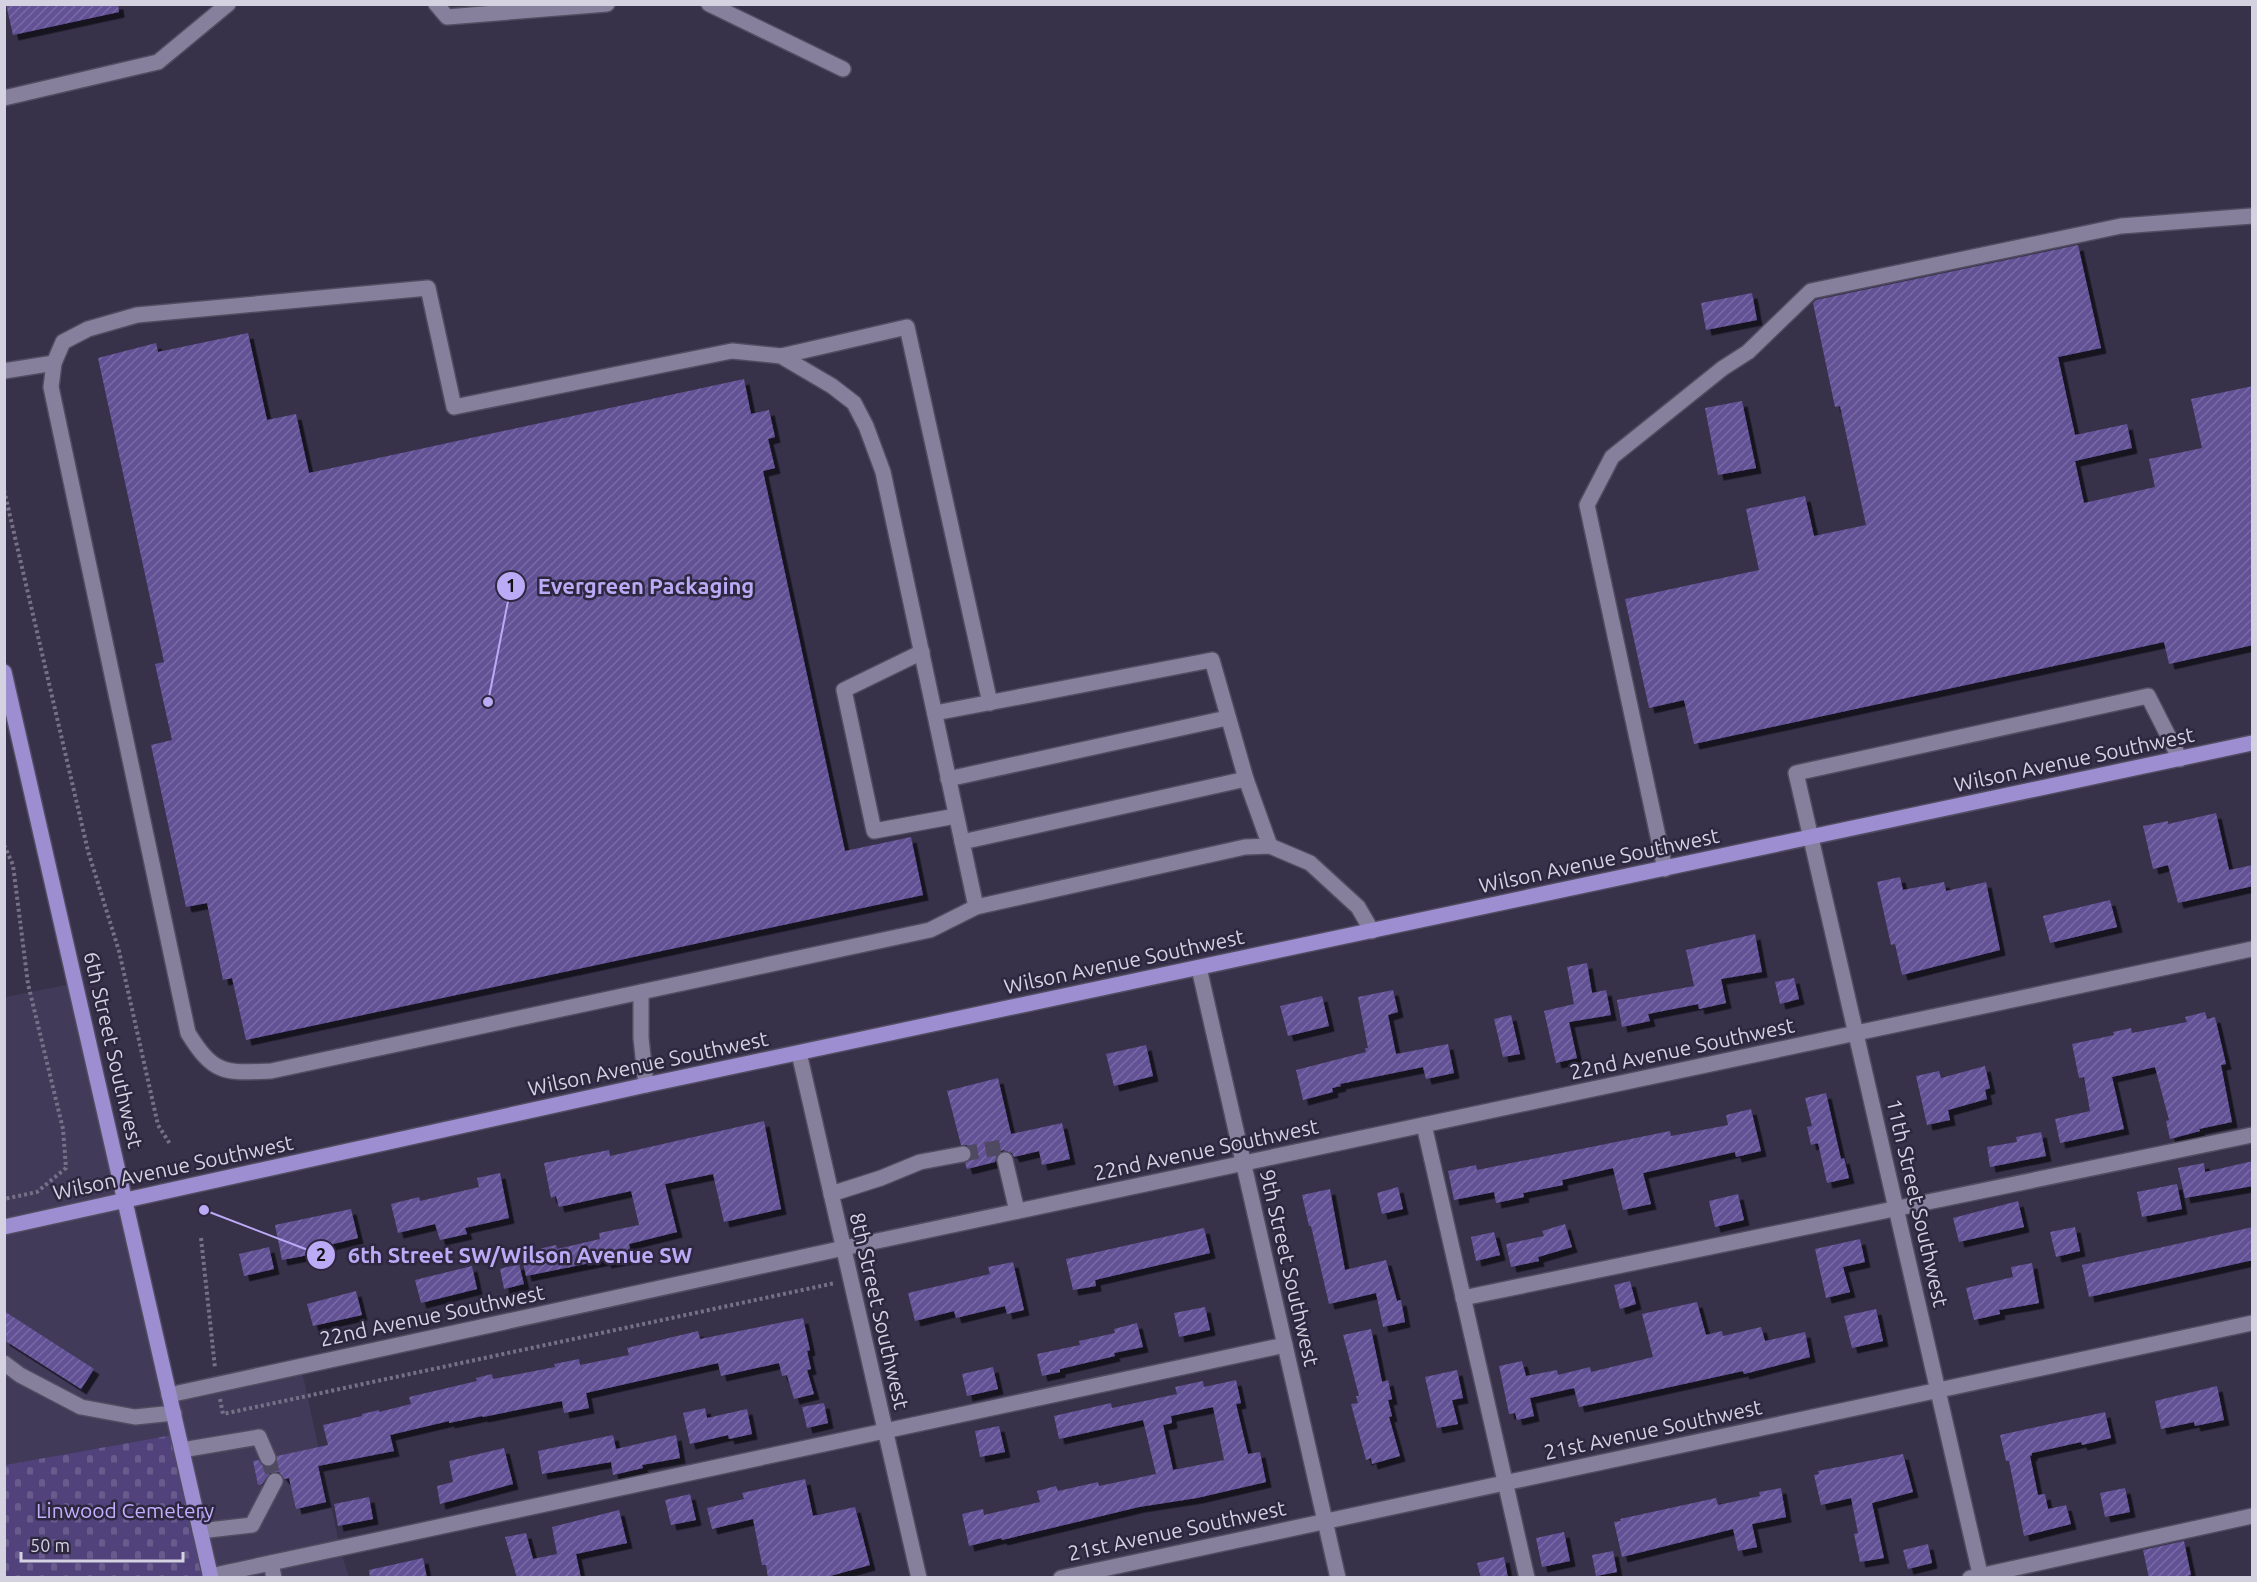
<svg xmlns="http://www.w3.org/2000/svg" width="2257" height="1582" font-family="Ubuntu,sans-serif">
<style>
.built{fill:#413a59}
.cemetery{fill:url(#cemetery-stones)}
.building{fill:url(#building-hatch);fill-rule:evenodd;filter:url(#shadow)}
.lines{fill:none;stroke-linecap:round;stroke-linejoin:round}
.minor-tunnel{stroke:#4f4961;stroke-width:15;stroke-dasharray:15 8;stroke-linecap:butt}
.minor-casing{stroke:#514d61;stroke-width:18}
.major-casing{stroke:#514d61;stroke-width:18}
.path{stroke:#767186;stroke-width:4;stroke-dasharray:3 3;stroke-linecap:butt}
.minor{stroke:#86809d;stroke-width:15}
.major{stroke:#9d8dd1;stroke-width:15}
.labels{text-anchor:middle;stroke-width:5;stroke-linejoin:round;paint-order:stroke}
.street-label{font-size:21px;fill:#d4d2e1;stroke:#2d273f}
.park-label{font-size:21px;fill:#c1b0fe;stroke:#2d273f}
.leader{fill:none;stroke:#bbaaf6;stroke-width:2}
.callout-dot{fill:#bbaaf6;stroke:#2d273f;stroke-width:2}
.mark-label{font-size:18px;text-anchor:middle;font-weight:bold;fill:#111}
.callout-label{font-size:22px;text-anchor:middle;font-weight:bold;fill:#bbaaf6;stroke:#2d273f;stroke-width:5;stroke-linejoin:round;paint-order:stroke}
</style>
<defs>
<pattern id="cemetery-stones" width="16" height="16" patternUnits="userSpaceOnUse" patternTransform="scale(1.5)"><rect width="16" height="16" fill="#51427b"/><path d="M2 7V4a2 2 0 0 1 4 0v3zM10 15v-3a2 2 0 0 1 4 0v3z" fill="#695c8d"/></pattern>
<pattern id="building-hatch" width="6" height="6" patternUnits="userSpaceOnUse" patternTransform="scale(1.5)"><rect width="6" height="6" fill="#635196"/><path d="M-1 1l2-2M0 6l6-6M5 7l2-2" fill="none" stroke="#7869a4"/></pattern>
<filter id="shadow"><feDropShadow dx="5.5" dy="5.5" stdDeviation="0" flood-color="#0009"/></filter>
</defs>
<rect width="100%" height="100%" fill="#37314a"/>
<path class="built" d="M76,983l93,412 132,-29 39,182 9,29h-138l-33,-143 -173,31v-468z"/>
<path class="cemetery" d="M178,1434l33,143 -206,1v-113z"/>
<g class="building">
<path d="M6,4h112l1,8 -106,23z"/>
<path d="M2078,245l23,103 -43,9 17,78 52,-11 5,24 -57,13 9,42 71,-16 -6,-28 53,-11 -11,-49 62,-13v259l-84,19 -5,-22 -470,102 -10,-44 -35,8 -24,-109 134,-29 -13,-61 59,-13 9,40 52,-11 -26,-119 -5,1 -22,-104 3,-3z"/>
<path d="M1752,293l5,27 -51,10 -5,-27z"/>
<path d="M248,333l19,87 29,-6 13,59 435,-94 7,35 18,-4 6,27 -7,2 7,29 -12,3 82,380 66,-14 12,58 -677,145 -14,-62 -9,2 -16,-77 -21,4 -35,-162 21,-5 -17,-76 9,-2 -66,-304 58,-15 2,9z"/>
<path d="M1742,401l14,67 -38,7 -13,-67z"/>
<path d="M2216,813l13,57 24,-5v21l-75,17 -10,-38 -15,4 -10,-43 25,-5v3z"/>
<path d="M1900,877l3,13 41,-8 2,9 40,-9 14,68 -98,25 -7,-31 -4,1 -14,-63z"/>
<path d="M2110,900l7,27 -67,16 -7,-27z"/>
<path d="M1755,934l7,38 -41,7 5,24 -27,6 -1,-5 -50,10 2,7 -28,6 -5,-27 77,-14 -8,-36z"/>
<path d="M1587,963l5,30 14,-3 5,25 -42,7 8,36 -21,5 -12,-52 30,-7 -7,-37z"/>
<path d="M1794,978l5,21 -19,5 -5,-22z"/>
<path d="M1393,990l5,22 -10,3 8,39 52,-10 6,29 -28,6 -3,-12 -83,17 1,2 -9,2 1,4 -30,8 -7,-30 70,-18 -1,-4h3l-10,-51z"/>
<path d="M1322,996l7,30 -41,10 -8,-30z"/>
<path d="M2205,1012l2,7 8,-2 11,47 -5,1 11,57 -33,7 1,2 -30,8 -4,-18 3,-1 -14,-53 -43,10 12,52 -64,14 -5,-24 35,-8 -6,-34 -5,1 -7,-34 42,-9 -1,-3 18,-4 1,5 55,-11 -2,-5z"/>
<path d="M1511,1015l9,39 -17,3 -9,-38z"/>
<path d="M1146,1045l7,31 -39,10 -8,-32z"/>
<path d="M1985,1066l5,22 -5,2 2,9 -39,11 2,10 -23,5 -11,-49 23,-5 2,7z"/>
<path d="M998,1078l13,56 51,-11 8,36 -28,6 -3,-14 -25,6 -2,-4 -9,-3 -5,3 -3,9 -28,7 -2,-6 7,-5v-6l-5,-7h-6l-14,-54z"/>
<path d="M1826,1093l15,66 3,-1 5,20 -22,5 -9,-40 -7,2 -4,-18 5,-1 -7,-28z"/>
<path d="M1751,1109l10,42 -25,6 -1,-5 -92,21 8,31 -28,6 -10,-42 -51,12 1,5 -40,8 1,4 -28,6 -2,-11 -40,8 -6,-29 28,-6 1,5 193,-39 1,5 57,-11 -2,-10z"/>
<path d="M764,1121l17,88 -57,13 -11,-48 -48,10 12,48 -48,12 3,14 -26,5 -1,-3 -79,16 -5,-23 35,-8 1,4 43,-10 -1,-6 40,-8 -8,-34 -72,16 -3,-11 -5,2 -7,-35 65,-13 1,6z"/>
<path d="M2041,1132l5,24 -56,11 -3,-20 30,-5 -1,-5z"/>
<path d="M2253,1161v25l-68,12 -7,-30 26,-5 1,9z"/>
<path d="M500,1173l9,45 -44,10 2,6 -27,6 -5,-16 -37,9 -7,-29 28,-7 1,4 59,-14 -2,-9z"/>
<path d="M2177,1184l5,25 -40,8 -5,-25z"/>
<path d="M1398,1187l5,22 -21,5 -5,-21z"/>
<path d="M1330,1189l15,81 41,-10 11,41 4,-1 4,22 -22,5 -7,-34 -47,11 -18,-78h-2l-7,-31z"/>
<path d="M1738,1194l6,26 -29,7 -6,-26z"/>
<path d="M2018,1201l6,26 -65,15 -6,-24z"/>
<path d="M351,1209l7,29 -45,11 1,5 -32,6 -7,-35z"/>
<path d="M1565,1224l7,23 -34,10 1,4 -28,6 -5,-23 38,-8 -2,-5z"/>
<path d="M2075,1227l5,24 -24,6 -6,-25z"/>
<path d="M2253,1227v33l-164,37 -7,-32z"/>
<path d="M1204,1228l6,25 -115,27 1,6 -23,4 -7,-31z"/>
<path d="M1494,1232l6,23 -24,6 -5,-24z"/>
<path d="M1860,1239l5,23 -22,5 7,25 -24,6 -11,-49z"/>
<path d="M269,1247l5,22 -30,7 -5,-22z"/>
<path d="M1013,1262l11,48 -17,4 -2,-8 -49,12 -2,-7 -39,10 -7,-28 82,-19 -2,-7z"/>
<path d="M2032,1263l7,40 -40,7 1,4 -26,6 -8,-32 47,-11 -2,-10z"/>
<path d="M519,1264l5,20 -20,5 -4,-20z"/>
<path d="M472,1266l5,23 -56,14 -6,-23z"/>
<path d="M1630,1281l6,23 -16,5 -6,-24z"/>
<path d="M356,1291l6,24 -49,11 -6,-22z"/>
<path d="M1697,1302l9,33 16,-4 1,5 38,-9 4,14 40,-9 5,25 -66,17 -1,-3 -164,36 -5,-19 -44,10 4,18 -17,4 -2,-7 -6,1 -10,-48 23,-5 4,15 31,-6 1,5 32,-8 1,5 62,-15 -11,-43z"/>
<path d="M1205,1307l5,23 -31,7 -5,-24z"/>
<path d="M1876,1309l7,32 -31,7 -8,-32z"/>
<path d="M4,1311l90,58 -13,20 -77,-49z"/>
<path d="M803,1318l7,32 -3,1 4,18 -4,1 7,24 -20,5 -7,-24 -5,1 -3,-13 -58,13 -3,-13 -132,30 3,15 -25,5 -2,-12 -79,16 -1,-1 -33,7v-2l-59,14 4,16 -76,15 8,36 -30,7 -7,-31 -5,1 -5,-7 -9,1 -8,11 -4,1 -5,-24 5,-1 5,6 8,1 5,-4 1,-7 51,-11 -5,-20 39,-9v-2l17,-4v2l32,-8 -2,-7 68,-16 -1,-3 16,-4 1,5 62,-12 -1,-3 25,-5 1,6 49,-10 -2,-7 71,-17 2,8z"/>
<path d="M1137,1323l6,24 -29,6 1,3 -55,13v3l-18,4 -5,-22 43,-9 -1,-4 36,-8 -1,-4z"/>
<path d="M1371,1329l11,53 6,-2 4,19 -4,1 4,16 -3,1 11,39 -28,8 -1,-6 -5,2 -15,-56 7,-1 -2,-7h3l-16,-61z"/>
<path d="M993,1367l5,22 -31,7 -5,-22z"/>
<path d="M1457,1370l6,28 -11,2 6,24 -21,4 -12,-51z"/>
<path d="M1236,1380l5,23 -5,1 12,50 12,-2 6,30 -69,16 -58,9 -137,33 -1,-2 -32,8 -7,-32 21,-5 1,6 56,-13 -3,-11 19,-5 2,5 40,-9 1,4 57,-12 -13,-54 -84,19 -5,-23 57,-13 1,5 65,-14 -2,-7 28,-6 1,6zM1213,1407l11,53 -51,10 -10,-45 9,-2 -1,-7z"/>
<path d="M2217,1386l7,34 -29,6 -1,-4 -33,7 -6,-28z"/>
<path d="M824,1403l4,20 -21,5 -5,-21z"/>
<path d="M705,1408l2,10 40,-9 5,25 -23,5 -1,-4 -38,9 -7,-31z"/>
<path d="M2105,1412l6,26 -29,7 -1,-3 -49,11v2l-2,1 8,39 7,-1 3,15 18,-4 5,19 -47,12 -15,-75h-3l-6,-26z"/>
<path d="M999,1426l6,26 -25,5 -5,-26z"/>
<path d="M613,1435l3,14 60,-14 4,23 -38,7 1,3 -30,7 -2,-13 -69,12 -4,-23z"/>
<path d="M504,1448l9,36 -73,20 -3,-18 16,-4 -4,-21z"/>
<path d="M1903,1454l10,38 -41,11 12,55 -24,4 -6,-28 4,-1 -7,-35 -30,7 -7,-30 5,-1 -1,-3z"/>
<path d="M805,1479l8,37 42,-9 15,58 -47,13h-55l-2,-13h-4l-9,-46 -41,10 -5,-21 37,-9 -2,-6z"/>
<path d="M1781,1488l5,29 -34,7 5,23 -19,4 -5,-22 -111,28 -8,-35 7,-1 -1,-2 96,-21 2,7 42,-9 -1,-4z"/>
<path d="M2125,1488l5,24 -25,5 -5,-24z"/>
<path d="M690,1494l6,26 -25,5 -6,-25z"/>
<path d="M369,1497l4,22 -35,7 -4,-22z"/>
<path d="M619,1510l8,33 -51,11 5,24h-64l-12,-41 21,-4 7,26 24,-5 -5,-27z"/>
<path d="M1564,1532l6,29 -28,6 -6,-29z"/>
<path d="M2184,1541l7,34 -12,3h-30l-6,-28z"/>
<path d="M1928,1544l4,19 -24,6 -5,-19z"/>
<path d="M1613,1551l4,21 -21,4 -4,-21z"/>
<path d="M1504,1557l4,21h-27l-4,-15z"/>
<path d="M423,1558l4,20h-57l-1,-8z"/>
</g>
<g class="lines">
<g class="minor-tunnel">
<path d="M963,1154l39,-7 3,13"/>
<path d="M268,1458l7,23"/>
</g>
<defs>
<g id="minor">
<path d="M436,4l11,13 160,-13"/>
<path d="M709,4l134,65"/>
<path d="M4,98l154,-36 70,-58"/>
<path d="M781,356l126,-29 83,376"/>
<path d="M4,371l50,-8"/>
<path d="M922,652l-78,38 30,141 82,-15"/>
<path d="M935,713l277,-53 34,119 24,67"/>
<path d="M948,779l279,-61"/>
<path d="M962,842l284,-63"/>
<path d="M1665,869l-78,-364 25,-48 111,-89 25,-16 63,-61 310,-65 131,-10"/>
<path d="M1199,968l139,610"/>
<path d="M641,992l-370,79c-46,2 -57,4 -83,-38l-137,-646 3,-24 9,-21 25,-13 49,-14 291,-27 26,119 278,-56 49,5 51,30 22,17 12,23 17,46 93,435"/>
<path d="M799,1053l120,525"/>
<path d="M646,1085l-5,-47v-46l289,-62 46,-23 269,-60 25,-1 40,17 48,44 14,24"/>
<path d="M1424,1125l103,453"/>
<path d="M1005,1160l12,51"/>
<path d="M831,1194l50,-16 39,-16 43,-8"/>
<path d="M1463,1298l789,-163"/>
<path d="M4,1363l16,12 61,32 54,10 39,-4"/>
<path d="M169,1395l675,-147 1408,-299"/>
<path d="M182,1450l77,-13 9,21"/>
<path d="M200,1531l52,-6 23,-44"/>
<path d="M271,1563l3,15"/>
<path d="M210,1576l1075,-231"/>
<path d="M1061,1578l1191,-255"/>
<path d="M1970,1578l282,-62"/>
<path d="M1981,1578l-185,-805 352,-77 32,63"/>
</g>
<g id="major">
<path d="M4,672l207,906"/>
<path d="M4,1227l642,-142 1606,-342"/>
</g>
</defs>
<use href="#minor" class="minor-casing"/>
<use href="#major" class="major-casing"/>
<g class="path">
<path d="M4,490l84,361 31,100 39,174 12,19"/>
<path d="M4,845l9,20 15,119 35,145 3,39 -29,24 -33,7"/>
<path d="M201,1238l14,130"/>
<path d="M220,1399l3,15 612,-131"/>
</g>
<use href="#minor" class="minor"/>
<use href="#major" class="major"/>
</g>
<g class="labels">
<g class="street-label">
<text transform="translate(2074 760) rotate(-12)" y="7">Wilson Avenue Southwest</text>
<text transform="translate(1599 861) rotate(-12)" y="7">Wilson Avenue Southwest</text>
<text transform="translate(1124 962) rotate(-12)" y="7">Wilson Avenue Southwest</text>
<text transform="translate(1682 1049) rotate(-12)" y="7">22nd Avenue Southwest</text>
<text transform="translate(113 1050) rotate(77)" y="7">6th Street Southwest</text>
<text transform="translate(648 1064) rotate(-12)" y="7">Wilson Avenue Southwest</text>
<text transform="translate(1206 1150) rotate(-12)" y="7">22nd Avenue Southwest</text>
<text transform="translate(173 1168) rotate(-12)" y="7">Wilson Avenue Southwest</text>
<text transform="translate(1917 1203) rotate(77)" y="7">11th Street Southwest</text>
<text transform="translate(1289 1268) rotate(77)" y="7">9th Street Southwest</text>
<text transform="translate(879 1311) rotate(77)" y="7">8th Street Southwest</text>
<text transform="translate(432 1316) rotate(-12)" y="7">22nd Avenue Southwest</text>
<text transform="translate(1653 1430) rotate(-12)" y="7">21st Avenue Southwest</text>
<text transform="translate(1177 1531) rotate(-12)" y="7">21st Avenue Southwest</text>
</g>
<g class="park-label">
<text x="125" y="1518">Linwood Cemetery</text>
</g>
</g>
<path class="leader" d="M488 702L511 586M204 1210L321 1255"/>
<g class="callout-dot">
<circle cx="488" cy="702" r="6"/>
<circle cx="204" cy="1210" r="6"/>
<circle cx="511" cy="586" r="15"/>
<circle cx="321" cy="1255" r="15"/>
</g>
<g class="mark-label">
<text x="511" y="592">1</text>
<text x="321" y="1261">2</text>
</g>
<g class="callout-label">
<text x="646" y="594">Evergreen Packaging</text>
<text x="520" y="1263">6th Street SW/Wilson Avenue SW</text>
</g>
<rect width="2257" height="1582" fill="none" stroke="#d4d2e1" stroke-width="12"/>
<path d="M21 1552v9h162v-9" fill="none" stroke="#d4d2e1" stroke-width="3"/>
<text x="30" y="1552" font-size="18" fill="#d4d2e1" stroke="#2d273f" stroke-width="4.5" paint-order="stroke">50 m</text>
</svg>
